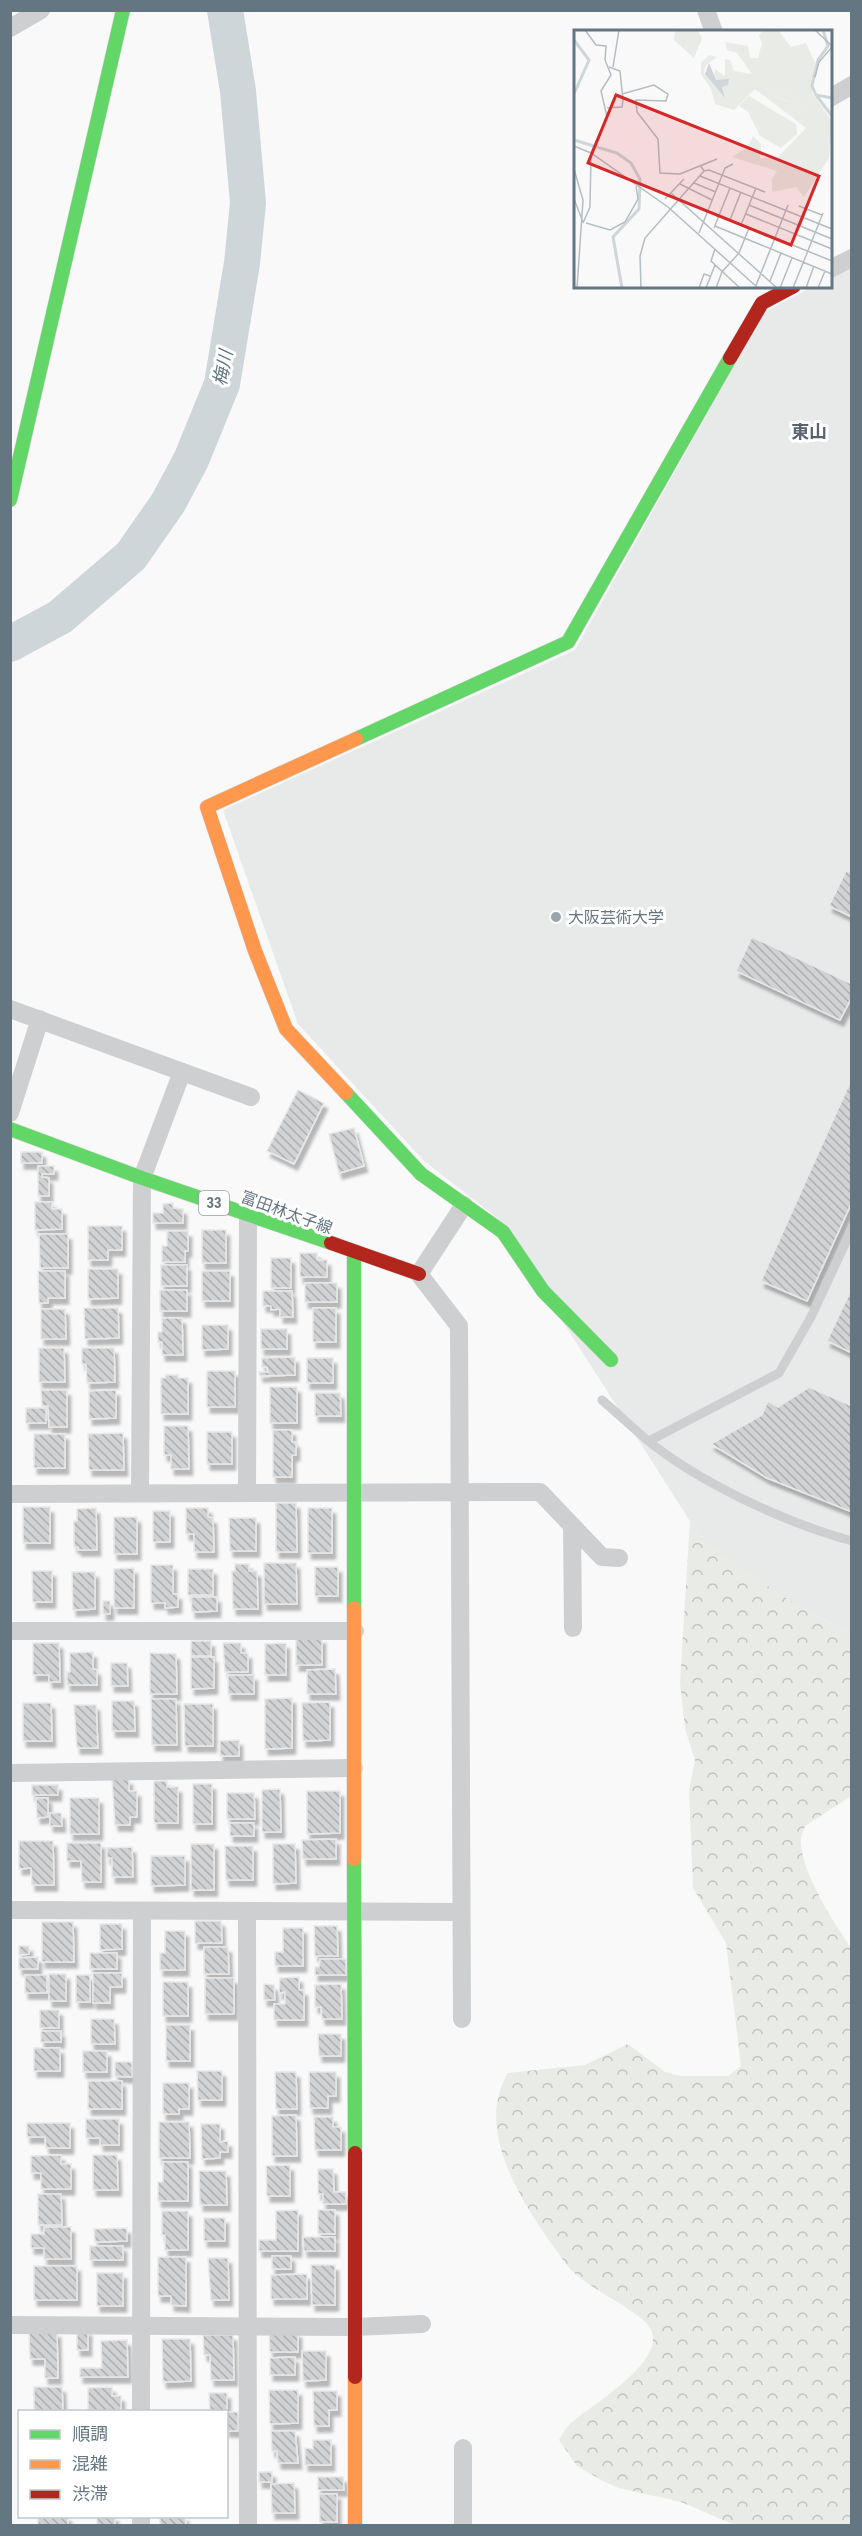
<svg xmlns="http://www.w3.org/2000/svg" width="862" height="2536" font-family="'Roboto Condensed','Noto Sans JP',sans-serif">
<style>
.built{fill:#e8e9e9}
.forest{fill:url(#forest-crowns)}
.lines{fill:none;stroke-linecap:round;stroke-linejoin:round}
.river{stroke:#ced6d9;stroke-width:36}
.building{fill:url(#building-back-hatch);stroke:#e8e8e8;stroke-width:1.5;filter:url(#shadow)}
.fast-casing{stroke:#d5d6d7;stroke-width:15}
.slow-casing{stroke:#d5d6d7;stroke-width:15}
.jam-casing{stroke:#d5d6d7;stroke-width:15}
.lane{stroke:#cecfd0;stroke-width:9}
.street{stroke:#cecfd0;stroke-width:18}
.fast{stroke:#63d668;stroke-width:14}
.slow{stroke:#ff974d;stroke-width:14}
.jam{stroke:#b3261e;stroke-width:14}
.poi-dot{fill:#99a4ac;stroke:#fff;stroke-width:2}
.labels{text-anchor:middle;stroke-width:6;stroke-linejoin:round;paint-order:stroke}
.shield{fill:#fff;stroke:#939fa8;stroke-width:1.5}
.shield-label{font-size:15px;font-weight:bold;fill:#657683}
.poi-label{font-size:16px;fill:#657683;stroke:#fff;text-anchor:start}
.street-label{font-size:16px;fill:#657683;stroke:#fff}
.water-label{font-size:18px;font-style:italic;fill:#60757c;stroke:#fff}
.neighbourhood-label{font-size:18px;font-weight:bold;fill:#57646e;stroke:#fff}
.inset-river{fill:none;stroke:#ced6d9;stroke-width:3}
.inset-road{fill:none;stroke:#b5bdc3;stroke-width:1.5}
.view{fill:#d62828;fill-opacity:0.15;stroke:#d62828;stroke-width:3}
.inset-edge{fill:none;stroke:#657683;stroke-width:3}
</style>
<defs>
<pattern id="forest-crowns" width="20" height="18" patternUnits="userSpaceOnUse" patternTransform="scale(1.5)"><rect width="20" height="18" fill="#e8ebe6"/><path d="M2 6a3 3 0 1 1 6 0M12 15a3 3 0 1 1 6 0" fill="none" stroke="#c0c3c0"/></pattern>
<pattern id="building-back-hatch" width="6" height="6" patternUnits="userSpaceOnUse" patternTransform="scale(1.5)"><rect width="6" height="6" fill="#d0d2d3"/><path d="M-1 5l2 2M0 0l6 6M5-1l2 2" fill="none" stroke="#acafb1"/></pattern>
<filter id="shadow"><feDropShadow dx="3.5" dy="6" stdDeviation="1.5" flood-color="#0004"/></filter>
</defs>
<rect width="100%" height="100%" fill="#f9f9f9"/>
<path class="built" d="M851,266v1368l-69,-38 -80,-56 -206,-323 -73,-57 -125,-136 -75,-214 352,-160 189,-338 48,-25 18,-1 1,-9z"/>
<path class="forest" d="M690,1520l13,20 79,56 69,38v162l-46,30c-2,5 -5,12 -4,18 2,31 33,79 50,104v577h-116l-54,-23 -62,-14 -16,-7 -26,-15 -18,-26c3,-5 6,-11 10,-15 20,-19 113,-71 75,-104 -23,-20 -53,-31 -75,-53 -36,-50 -99,-132 -61,-195l77,-8 43,-21 37,28 15,4h48l13,-10 -15,-123 -33,-55 -4,-97 6,-31 -10,-31 -5,-46z"/>
<g class="lines">
<path class="river" d="M10,644l50,-27 71,-61 37,-53 23,-43 31,-76 20,-121 6,-60 -10,-112 -13,-81"/>
</g>
<g class="building">
<path d="M846,871l6,2v44l-23,-11z"/>
<path d="M752,937l100,47v13l-12,23 -104,-49z"/>
<path d="M852,1078v124l-45,99 -46,-20z"/>
<path d="M298,1090l26,13 -30,61 -27,-13z"/>
<path d="M354,1128l10,38 -25,7 -10,-39z"/>
<rect x="21" y="1152" width="21" height="11"/>
<path d="M38,1166h16v8h-12v3l7,1v18h-11z"/>
<path d="M35,1202h17v7h10v20l-27,1z"/>
<path d="M173,1203v5l10,1v14h-30v-10h10v-9z"/>
<path d="M88,1226h34v24h-14v10h-20z"/>
<rect x="202" y="1230" width="24" height="33"/>
<path d="M167,1231h21v20h-3v11h-23v-16h5z"/>
<path d="M39,1234h29v34h-28z"/>
<path d="M300,1253h17v7h10v17h-27z"/>
<rect x="271" y="1258" width="20" height="30"/>
<rect x="161" y="1265" width="26" height="21"/>
<path d="M88,1269h30v29l-30,1z"/>
<path d="M38,1271h27v27h-17v5h-9z"/>
<rect x="202" y="1271" width="28" height="30"/>
<rect x="305" y="1283" width="32" height="19"/>
<path d="M852,1288v65l-25,-12z"/>
<rect x="160" y="1290" width="27" height="21"/>
<path d="M263,1291h29l1,26h-13v-8l-9,1v-4h-8z"/>
<path d="M84,1308h34l1,30 -34,1z"/>
<rect x="313" y="1308" width="23" height="34"/>
<path d="M41,1309h24l1,30h-25z"/>
<path d="M162,1318h20l1,37h-21v-13h-4v-10h4z"/>
<path d="M202,1325h26v24l-26,1z"/>
<rect x="261" y="1329" width="26" height="20"/>
<path d="M39,1348h25l1,34h-26z"/>
<path d="M82,1348h32l1,34 -28,1 -1,-19h-4z"/>
<path d="M295,1357v18l-35,1 -1,-4h9l-1,-5h-5v-9z"/>
<rect x="307" y="1358" width="26" height="25"/>
<rect x="207" y="1371" width="28" height="36"/>
<path d="M166,1375h12v3h10v36h-27v-36h4z"/>
<rect x="270" y="1387" width="27" height="36"/>
<path d="M809,1387l43,19v106l-85,-34 -56,-34 51,-29 6,-14 10,6z"/>
<path d="M41,1390h26v37h-18l-1,-21h-6z"/>
<path d="M116,1390v28l-27,1v-28z"/>
<path d="M315,1393h25l1,23h-26z"/>
<rect x="26" y="1408" width="20" height="15"/>
<path d="M164,1426h24l1,43h-18v-14h-7z"/>
<path d="M273,1430h19v12h4v13h-4v22h-19z"/>
<rect x="207" y="1432" width="25" height="32"/>
<path d="M123,1433l1,37h-35l-1,-36z"/>
<rect x="34" y="1434" width="31" height="34"/>
<path d="M276,1503h20l1,49h-21z"/>
<rect x="23" y="1507" width="27" height="36"/>
<path d="M96,1508l1,42h-19v-3h-4v-26h3v-12z"/>
<path d="M186,1508h22v9l5,1 1,34h-20v-18h-8z"/>
<rect x="308" y="1508" width="24" height="45"/>
<rect x="153" y="1511" width="17" height="31"/>
<rect x="114" y="1517" width="23" height="37"/>
<path d="M229,1518h27v33h-26z"/>
<path d="M264,1563h32l1,41h-33z"/>
<path d="M235,1564h14v7h8l1,38h-25l-1,-38h3z"/>
<path d="M151,1565h22v29h5v13l-13,1v-5h-14z"/>
<rect x="315" y="1567" width="23" height="29"/>
<path d="M134,1568v40h-20v-39z"/>
<rect x="188" y="1569" width="25" height="26"/>
<path d="M32,1571h20v31h-19z"/>
<path d="M72,1572h23v37l-22,1z"/>
<path d="M191,1597h26v14l-25,1z"/>
<rect x="103" y="1601" width="7" height="13"/>
<rect x="296" y="1638" width="26" height="27"/>
<rect x="191" y="1641" width="20" height="15"/>
<path d="M33,1643h26l1,39h-11v-7h-16z"/>
<path d="M223,1643h18v10h7v19h-23z"/>
<path d="M286,1643v32h-21v-31z"/>
<path d="M93,1652v17l4,1v15h-30v-13h3v-19z"/>
<path d="M150,1653l26,1 1,40h-27z"/>
<path d="M191,1657h23v31l-23,1z"/>
<path d="M111,1663h16l1,23h-17z"/>
<path d="M335,1669l1,25h-29v-24z"/>
<rect x="228" y="1675" width="26" height="19"/>
<path d="M292,1698v50l-27,1v-50z"/>
<path d="M151,1699h25l1,46h-25z"/>
<path d="M112,1701h22l1,30h-23z"/>
<path d="M330,1702v38l-27,1 -1,-38z"/>
<path d="M23,1703h28l1,38h-29z"/>
<path d="M184,1704h29v42h-28z"/>
<path d="M74,1705h22l2,43h-21z"/>
<path d="M239,1740v16h-19v-15z"/>
<path d="M112,1779h17v12h8v26h-7v8h-15z"/>
<path d="M154,1781h13v6h11v36h-24z"/>
<rect x="193" y="1784" width="19" height="40"/>
<rect x="32" y="1785" width="26" height="10"/>
<path d="M280,1789l1,43h-19v-42z"/>
<path d="M307,1791h33v42l-33,1z"/>
<path d="M227,1793h27l1,26h-28z"/>
<path d="M36,1798h12v19l-11,1z"/>
<rect x="70" y="1798" width="29" height="36"/>
<path d="M50,1813h11l1,13h-12z"/>
<rect x="230" y="1823" width="24" height="13"/>
<path d="M336,1839v20h-33l-1,-19z"/>
<path d="M19,1841h34l1,44h-22l-1,-17 -12,1z"/>
<path d="M67,1843h34v39h-19l-1,-21h-14z"/>
<rect x="191" y="1844" width="23" height="46"/>
<path d="M273,1844h22l1,39 -23,1z"/>
<path d="M225,1846h28v34h-27z"/>
<path d="M132,1847l1,30h-21v-19h-5v-10z"/>
<path d="M151,1856h34v29l-34,1z"/>
<path d="M195,1921h26l1,22h-27z"/>
<path d="M42,1922h31l1,40h-32z"/>
<path d="M100,1924h22v25l-22,1z"/>
<path d="M314,1926h23l1,30h-23z"/>
<path d="M283,1928h20v38h-28v-14h8z"/>
<path d="M165,1931h20v39h-25v-17h5z"/>
<path d="M19,1946h10v8l-10,1z"/>
<path d="M204,1947h24l1,27h-25z"/>
<rect x="90" y="1953" width="27" height="16"/>
<path d="M38,1957v12h-19v-11z"/>
<path d="M320,1959h26v16h-31v-8h4z"/>
<path d="M93,1973h29v14h-12v16h-17z"/>
<rect x="49" y="1974" width="17" height="27"/>
<rect x="25" y="1975" width="22" height="18"/>
<rect x="76" y="1975" width="14" height="27"/>
<path d="M299,1977v13h5v30h-30v-16h11v-12l-6,1 1,-15z"/>
<rect x="205" y="1978" width="29" height="36"/>
<rect x="163" y="1982" width="25" height="34"/>
<path d="M264,1984l10,1 1,15h-11z"/>
<path d="M341,1984l1,35h-20l-1,-12h-6v-22z"/>
<rect x="40" y="2010" width="19" height="18"/>
<path d="M91,2019h23l1,25h-24z"/>
<rect x="166" y="2025" width="24" height="36"/>
<rect x="41" y="2031" width="20" height="11"/>
<path d="M318,2034h23v22h-22z"/>
<rect x="34" y="2048" width="26" height="23"/>
<rect x="83" y="2051" width="24" height="21"/>
<path d="M115,2062h17v15l-17,-1z"/>
<path d="M197,2071h25v29h-24z"/>
<path d="M275,2072h21l1,37h-21z"/>
<path d="M309,2072h27v24h-8v12h-18z"/>
<rect x="88" y="2081" width="34" height="28"/>
<path d="M163,2083h26v26h-10v5h-16z"/>
<path d="M296,2115l1,41h-25v-40z"/>
<path d="M314,2117h19v10h8v23h-26z"/>
<path d="M86,2119h33v26h-19v-7h-14z"/>
<path d="M159,2122h30l1,36h-31z"/>
<path d="M27,2123h43v25h-24l-1,-11h-18z"/>
<path d="M201,2124h19v18l8,-1v11h-8v6l-18,1z"/>
<path d="M61,2155v9h10v25h-30v-16h-10v-17z"/>
<path d="M93,2155h24l1,35h-25z"/>
<path d="M163,2162h25v39h-30v-19h5z"/>
<path d="M290,2165v31h-23l-1,-30z"/>
<path d="M318,2169h15l1,23h12v12h-23v-10h-5z"/>
<path d="M199,2171h27l1,34h-27z"/>
<path d="M38,2194h23l1,31h-24z"/>
<path d="M298,2210v41h-39v-11h17v-29z"/>
<rect x="318" y="2210" width="17" height="24"/>
<path d="M162,2211h26v39h-23v-15h-3z"/>
<rect x="204" y="2218" width="21" height="23"/>
<path d="M44,2227h27v32h-27v-11h-13v-14h13z"/>
<path d="M127,2228v13l-32,1 -1,-13z"/>
<path d="M303,2237h32v14h-31z"/>
<rect x="90" y="2246" width="33" height="14"/>
<rect x="272" y="2256" width="19" height="13"/>
<path d="M158,2257h28v49l-15,-1v-9h-13z"/>
<path d="M208,2258h20l1,42h-18z"/>
<path d="M311,2265h24v40h-23z"/>
<rect x="34" y="2266" width="43" height="34"/>
<rect x="97" y="2273" width="26" height="33"/>
<path d="M307,2274v25h-36v-24z"/>
<path d="M88,2330v20h-11v-19z"/>
<path d="M57,2332l1,46h-13v-19h-15l-1,-26z"/>
<path d="M269,2332h29v20h-28z"/>
<path d="M203,2335h30l1,45h-23l-1,-25h-6z"/>
<path d="M162,2339h28l1,42 -28,1z"/>
<path d="M127,2340l1,37h-48v-9h22l-1,-27z"/>
<path d="M302,2351h24v29l-23,1z"/>
<path d="M295,2357v18h-25v-17z"/>
<path d="M34,2387h28l1,25h-29z"/>
<path d="M112,2387v9h9v15h-33v-23z"/>
<path d="M269,2390h29v33l-28,1z"/>
<path d="M313,2391h24v19h-8v16h-15z"/>
<path d="M209,2393h18v19h11v19h-12v-19h-16z"/>
<path d="M271,2431h24l3,32h-20l-1,-12h-5z"/>
<path d="M313,2440h18v25h-26v-17l8,1z"/>
<rect x="259" y="2472" width="13" height="10"/>
<path d="M318,2477h25l1,13h-26z"/>
<path d="M294,2483l1,30h-23l-1,-29z"/>
<path d="M319,2494h18v28h-17z"/>
<rect x="38" y="2516" width="30" height="10"/>
<rect x="97" y="2516" width="18" height="10"/>
<path d="M160,2516h25l1,10h-26z"/>
</g>
<g class="lines">
<defs>
<g id="fast">
<path d="M10,500l113,-490"/>
<path d="M356,739l212,-97 162,-284"/>
<path d="M346,1093l75,81 82,58 40,59 68,69"/>
<path d="M10,1129l132,49 189,65"/>
<path d="M354,1253v355"/>
<path d="M354,1859l1,294"/>
</g>
<g id="slow">
<path d="M346,1093l-60,-64 -31,-78 -48,-144 149,-68"/>
<path d="M354,1608v251"/>
<path d="M355,2377v149"/>
</g>
<g id="jam">
<path d="M730,358l32,-55 32,-17"/>
<path d="M331,1243l88,31"/>
<path d="M355,2153v224"/>
</g>
</defs>
<use href="#fast" class="fast-casing"/>
<use href="#slow" class="slow-casing"/>
<use href="#jam" class="jam-casing"/>
<g class="lane">
<path d="M602,1400c15,13 30,27 45,40 53,43 139,83 205,101"/>
<path d="M649,1441l130,-68 32,-56 41,-88"/>
</g>
<g class="street">
<path d="M706,10l8,22"/>
<path d="M10,28l31,-18"/>
<path d="M830,98l22,-13"/>
<path d="M830,269l22,-11"/>
<path d="M10,1009l241,88"/>
<path d="M10,1113l30,-94"/>
<path d="M140,1493l2,-315 40,-106"/>
<path d="M247,1493l1,-278"/>
<path d="M10,1494l530,-2 62,65 17,1"/>
<path d="M572,1526l1,102"/>
<path d="M10,1631h345"/>
<path d="M10,1773l344,-5"/>
<path d="M10,1910l451,2"/>
<path d="M247,1912l1,614"/>
<path d="M462,2019l-3,-693 -40,-52 45,-69"/>
<path d="M10,2325l345,2 67,-3"/>
<path d="M141,2412l1,-500"/>
<path d="M463,2448v78"/>
<path d="M141,2516v10"/>
</g>
<use href="#fast" class="fast"/>
<use href="#slow" class="slow"/>
<use href="#jam" class="jam"/>
</g>
<circle class="poi-dot" cx="556" cy="917" r="6"/>
<g class="labels">
<rect class="shield" x="199" y="1191" width="30" height="24" rx="4.5"/>
<g class="shield-label">
<text x="214" y="1208">33</text>
</g>
<g class="poi-label">
<text x="568" y="923">大阪芸術大学</text>
</g>
<g class="street-label">
<text transform="translate(287 1212) rotate(20)" y="6">富田林太子線</text>
</g>
<g class="water-label">
<text transform="translate(223 368) rotate(-79)" y="6">梅川</text>
</g>
<g class="neighbourhood-label">
<text x="809" y="438">東山</text>
</g>
</g>
<g transform="translate(574 30)">
<rect width="258" height="258" fill="#f9f9f9"/>
<path d="M199,58l15,6 15,19 -15,-12 -18,-6v-6z" fill="#e8ebe6"/>
<path d="M101,0h22l5,8 -8,20 -20,-18zM189,0h15l13,17 15,-4 9,20 -3,30 20,28 -3,37 -25,39 -8,-10 -24,5v-13l5,-8 -45,-14 16,-10 5,-11 8,8 -1,14 18,-1 28,-29 -51,-39 -21,21 -19,-6 -4,-15 -10,-15v-11l8,-8 8,2 -12,9 -1,7 21,25 -3,-11 8,-6h-14l-2,-6 1,-6 10,7v-17l5,1 4,11 18,3 -15,-21 -10,-3 -2,-8 23,4 2,12h8l4,-15 -3,-7zM199,58l15,6 15,19 -11,-10 -22,-8z" fill="#e8ebe6" fill-rule="evenodd"/>
<path d="M175,66l47,28 1,10 -16,14 -21,-12 -12,-24 -9,-6z" fill="#e8ebe6"/>
<path d="M135,33l7,17 13,-1 -1,6 -6,2 3,11 -20,-24z" fill="#ced6d9"/>
<path class="inset-river" d="M249,0l5,16 -10,14 -6,26 4,9 16,3M0,10l15,20 -15,34M242,65l16,21M0,110l43,13 14,10 9,16 -1,30 -26,28 9,51"/>
<path class="inset-road" d="M241,0l17,16M39,37l6,-37M241,47l4,-15 13,-15M48,64l32,-9 14,9 -2,7 -30,-1 1,12 21,27 2,34 20,1 37,-15M33,78l15,-1 1,-7 -3,-29 -11,-4M0,116l17,7 77,54 90,81M126,135l4,6 5,-1 56,22M0,139l9,31 -6,88M126,146l132,53M120,153l22,9M106,154l32,16M97,163l106,95M0,169l9,23M91,169l19,-20M105,169l153,62M175,175l83,34M225,176l23,9M172,184l86,35M156,190l11,-28M9,193l7,-16 1,-54 16,-36 -6,-26 10,-16 -6,-15 1,-14 -10,-1 -11,-15M12,193l24,7 15,-8 13,-23 -2,-13M167,195l15,-37M141,196l117,48M226,196l9,-23M140,198l16,-40M125,203l26,-65 8,-4M141,219l-4,12 29,27M196,251l11,-28M67,258l-1,-32 5,-18 59,-67M125,258l5,-14 6,2M132,258l9,-23M142,258l6,-16 17,-19 10,-25M181,258l33,-83M206,258l12,-30M219,258l30,-75M232,258l8,-22M244,258l7,-17"/>
<path class="view" d="M42,65l203,81 -28,69 -203,-82z"/>
<rect width="258" height="258" class="inset-edge"/>
</g>
<rect width="862" height="2536" fill="none" stroke="#657683" stroke-width="24"/>
<rect x="18" y="2410" width="210" height="108" fill="#ffffff" stroke="#c1c8cd" stroke-width="1.5"/>
<rect x="30" y="2430" width="30" height="9" fill="#63d668" stroke="#c1c8cd" stroke-width="1.5"/>
<text x="72" y="2440" font-size="18" fill="#657683">順調</text>
<rect x="30" y="2460" width="30" height="9" fill="#ff974d" stroke="#c1c8cd" stroke-width="1.5"/>
<text x="72" y="2470" font-size="18" fill="#657683">混雑</text>
<rect x="30" y="2490" width="30" height="9" fill="#b3261e" stroke="#c1c8cd" stroke-width="1.5"/>
<text x="72" y="2500" font-size="18" fill="#657683">渋滞</text>
</svg>
